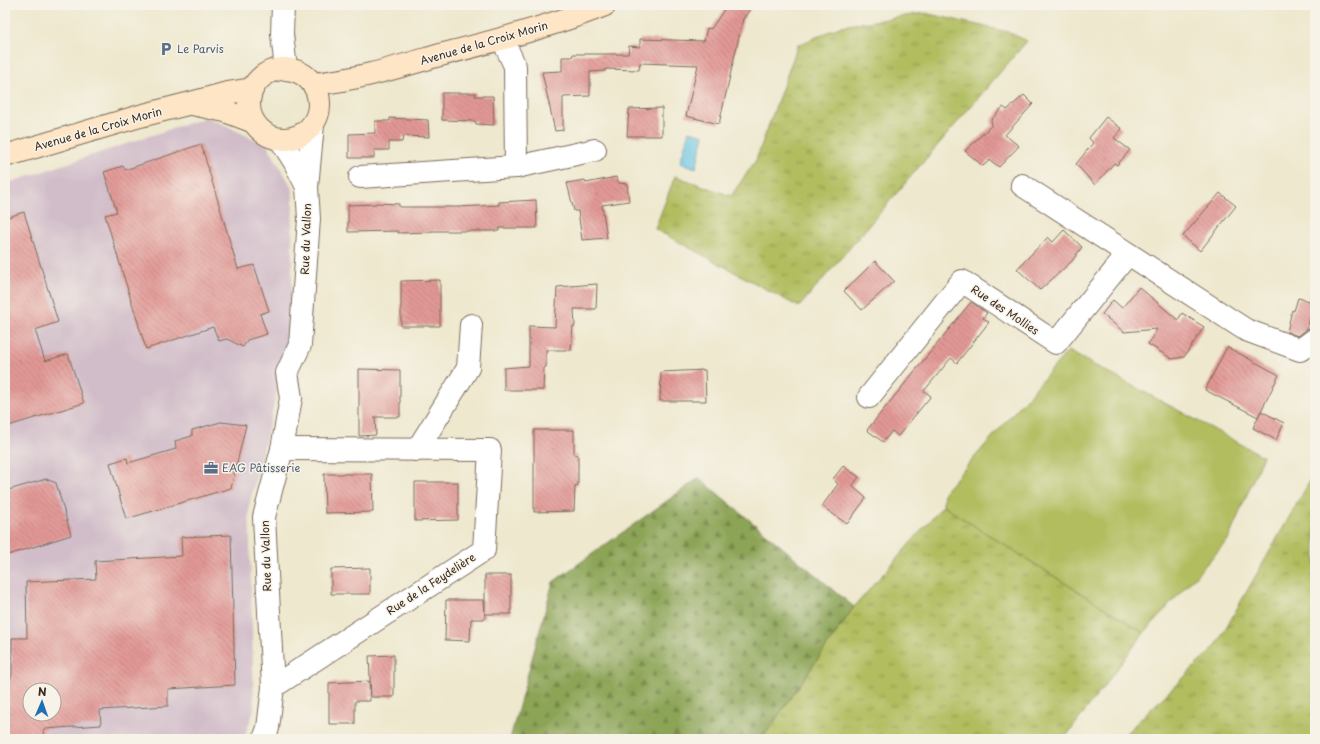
<svg xmlns="http://www.w3.org/2000/svg" width="1320" height="744" font-family="'Playpen Sans',sans-serif">
<style>
.industrial{fill:#d1bdc9;fill-rule:evenodd}
.grass{fill:url(#grass-tufts);stroke:#76743e}
.forest{fill:url(#forest-firs);stroke:#64673a}
.garden{fill:#b1bd5f;stroke:#76743e}
.water{fill:#65c4e3;stroke:#507780}
.building{fill:url(#building-back-hatch);fill-rule:evenodd}
.lines{fill:none;stroke-linecap:round;stroke-linejoin:round}
.minor-casing{stroke:#7a6c5c;stroke-width:24}
.secondary-casing{stroke:#7a6c5c;stroke-width:24}
.minor{stroke:#fff;stroke-width:22}
.secondary{stroke:#fde5c5;stroke-width:22}
.labels{text-anchor:middle;stroke-width:3;stroke-linejoin:round;paint-order:stroke}
.street-label{font-size:11px;fill:#3b2a1e;stroke:#f7f3e8}
.service-label{font-size:11px;fill:#4e5e75;stroke:#f7f3e8;text-anchor:start}
</style>
<defs>
<pattern id="grass-tufts" width="24" height="20" patternUnits="userSpaceOnUse"><rect width="24" height="20" fill="#b1bd5f"/><path d="M3 7l-1-3M5 7V3M7 7l1-3M15 17l-1-3M17 17v-4M19 17l1-3" fill="none" stroke="#919a4e"/></pattern>
<pattern id="forest-firs" width="22" height="20" patternUnits="userSpaceOnUse"><rect width="22" height="20" fill="#8ca456"/><path d="M5 1l3.5 6h-7zM16 11l3.5 6h-7z" fill="#748647"/></pattern>
<pattern id="building-back-hatch" width="6" height="6" patternUnits="userSpaceOnUse"><rect width="6" height="6" fill="#e29895"/><path d="M-1 5l2 2M0 0l6 6M5-1l2 2" fill="none" stroke="#b87c79"/></pattern>
</defs>
<rect width="100%" height="100%" fill="#f7f3e8"/>
<filter id="ink" filterUnits="userSpaceOnUse"><feTurbulence type="fractalNoise" baseFrequency=".025" numOctaves="2"/><feDisplacementMap in="SourceGraphic" scale="8" xChannelSelector="R" yChannelSelector="G"/><feConvolveMatrix kernelMatrix="1 2 1 2 8 2 1 2 1" color-interpolation-filters="sRGB"/></filter>
<filter id="wash" filterUnits="userSpaceOnUse"><feTurbulence type="fractalNoise" baseFrequency=".012" numOctaves="4" result="noise"/><feDisplacementMap in="SourceGraphic" scale="16" xChannelSelector="R" yChannelSelector="G"/><feGaussianBlur stdDeviation="0.9" result="paint"/><feColorMatrix in="noise" values="0 0 0 0 0 0 0 0 0 0 0 0 0 0 0 0 0 1.4 0 .05"/><feComposite in="paint" operator="in"/></filter>
<g filter="url(#wash)">
<rect width="100%" height="100%" fill="#eee8ce"/>
<path class="industrial" d="M207,117l60,28 26,44 -2,147 -42,169 5,204 -10,30h-239v-555zM30,690h24v24h-24z"/>
<g class="grass">
<path d="M925,13l83,19 19,9 -228,266 -144,-78 20,-53 56,20 25,-36 42,-115 44,-19z"/>
<path d="M1315,472v267h-195l95,-92z"/>
<path d="M943,506l201,127 -80,106h-302l92,-132z"/>
</g>
<path class="forest" d="M699,478l155,129 -92,132h-252l43,-157z"/>
<path class="garden" d="M1068,351l195,105 -35,84 -84,93 -201,-127 1,-14z"/>
<path class="water" d="M689,131l15,4 -8,33 -16,-5z"/>
<g id="blocks">
<g class="building">
<path d="M727,5h26l-10,14 -24,105 -33,-8 12,-51 -58,-2 -1,7 -34,-1v2l-15,1v24l-27,1v33l-8,1 -13,-59 20,-1v-14h10l1,-3h55l1,-8 11,1v-8l64,2 3,-13 4,1z"/>
<path d="M442,93h34l-1,3h18l1,29 -18,-1 -1,-3 -33,-1z"/>
<path d="M1024,95l9,9 -28,31 14,11 -20,21 -9,-7 -7,6 -18,-15 27,-26 -1,-5 12,-13 4,3z"/>
<path d="M662,108v28h-35l2,-27z"/>
<path d="M1106,117l16,12 -8,9 16,12 -13,15 -3,-2 -19,22 -19,-21 17,-21 -4,-5z"/>
<path d="M390,118l38,2 1,17 -26,-1 -1,6h-13v8h-15v8h-25v-24l26,-1v-12h15z"/>
<path d="M201,144l37,125 16,-4 15,46 -9,3 7,20 -20,6 -4,7 -16,-8 -8,2 -6,-14 -67,22 -41,-134 12,-3 -13,-40 19,-6 2,4z"/>
<path d="M616,177l3,6 8,1 2,17 -27,4 5,33 -25,2 -4,-29h-4l-7,-28 18,-3 1,3z"/>
<path d="M1220,193l16,13 -36,45 -17,-15z"/>
<path d="M536,200l1,28h-38v3h-68v1l-33,1v-2l-50,1v-27l28,-1v-1l23,1v3h59l41,-2v-3z"/>
<path d="M24,212l34,110 -23,8 10,31 23,-7 16,49 -79,24v-209z"/>
<path d="M1064,230l18,17 -10,14 -32,29 -23,-21 31,-32 5,5z"/>
<path d="M875,261l19,20 -32,29 -18,-19z"/>
<path d="M440,280v46h-39v-45z"/>
<path d="M597,284l-1,25h-22l1,17h-2l-2,24h-25v17l-2,1 -1,22h-39v-22l25,-2v-40l26,1 2,-40z"/>
<path d="M1139,287l39,33 4,-7 22,14 -20,30 -12,2 -24,-15 9,-15 -33,3 -22,-18 11,-14 9,8z"/>
<path d="M1298,298l16,4 -7,27 -9,7 -11,-4 5,-22 2,1z"/>
<path d="M971,302l16,11 -4,5 6,4 -32,41 -6,-5 -27,33 7,5 -33,40 -6,-5 -9,11 -16,-12z"/>
<path d="M1227,347l52,28 -21,42 -53,-27z"/>
<path d="M359,369l41,1v47h-25l1,18 -17,1z"/>
<path d="M705,370l1,31h-46l1,-29z"/>
<path d="M1261,411l23,12 -8,17 -23,-12z"/>
<path d="M221,422l25,3 -15,63 -105,31 -16,-56 17,-5 1,5 48,-14 -1,-8 17,-5v-6z"/>
<path d="M534,430h40v24l4,1v30l-3,1 -1,25 -40,1z"/>
<path d="M843,466l16,11 -7,9 14,12 -19,26 -25,-18 16,-22 -5,-5z"/>
<path d="M324,474h48l1,38 -48,1z"/>
<path d="M46,479l10,4 15,52 -66,21v-65z"/>
<path d="M415,482h43v38l-43,1z"/>
<path d="M231,535l4,150 -67,4v17l-68,4 1,15 -57,4 -1,10h-38v-52l2,-1 5,-11v-37h15l-1,-56 70,-3 -1,-18 87,-5 -1,-19zM30,690h24v24h-24z"/>
<path d="M370,568v26h-39v-25z"/>
<rect x="485" y="575" width="26" height="39"/>
<path d="M446,600h38l1,19h-14l-1,22 -25,-1z"/>
<path d="M394,655v42h-23l-2,-41z"/>
<path d="M369,681l1,20h-15v23h-26v-41z"/>
</g>
</g>
</g>
<g filter="url(#ink)">
<use href="#blocks" fill-opacity="0" stroke="#7a6c5c" stroke-width="1"/>
<g class="lines">
<defs>
<g id="minor">
<path d="M283,5l-1,29 4,35"/>
<path d="M504,38l3,11 8,17 1,101"/>
<path d="M280,139l14,22 13,26"/>
<path d="M360,177l156,-10 79,-17"/>
<path d="M1022,185l224,145 54,20 15,-11"/>
<path d="M869,397l93,-116 94,62 72,-89"/>
<path d="M417,450l51,-82 3,-43"/>
<path d="M273,687l211,-137 6,-100 -208,-1"/>
<path d="M264,739l4,-11 5,-41 -9,-170 18,-68 9,-51 -4,-25 13,-28 9,-126 -2,-32 6,-62"/>
</g>
<g id="secondary">
<circle cx="284" cy="104" r="35"/>
<path d="M313,84c44,-4 85,-17 127,-29 56,-14 112,-29 165,-50"/>
<path d="M192,104l33,7 29,11"/>
<path d="M5,156l135,-40 51,-13 36,-10 25,-4"/>
</g>
</defs>
<use href="#minor" class="minor-casing"/>
<use href="#secondary" class="secondary-casing"/>
<use href="#minor" class="minor"/>
<use href="#secondary" class="secondary"/>
</g>
</g>
<defs>
<symbol id="parking-bare" viewBox="-9 -9 18 18"><path d="M-3.5-5.5H1a3.5 3.5 0 0 1 0 7H-1V5.5H-3.5ZM-1-3.4V-.6H.8a1.4 1.4 0 0 0 0-2.8Z" fill="#5c6f8a" stroke="#f7f3e8" stroke-width="2.5" paint-order="stroke"/></symbol>
<symbol id="office-bare" viewBox="-9 -9 18 18"><path d="M-6-3h4V-5.5h4V-3h4V5H-6ZM-1-4.5V-3h2v-1.5ZM-6 0V1H6V0Z" fill="#5c6f8a" stroke="#f7f3e8" stroke-width="2.5" paint-order="stroke"/></symbol>
</defs>
<g fill-rule="evenodd">
<use href="#parking-bare" x="156" y="39" width="20" height="20"/>
<use href="#office-bare" x="201" y="458" width="20" height="20"/>
</g>
<g class="labels">
<g class="street-label">
<text transform="translate(484 43) rotate(-16)" y="4">Avenue de la Croix Morin</text>
<text transform="translate(98 129) rotate(-16)" y="4">Avenue de la Croix Morin</text>
<text transform="translate(306 239) rotate(-88)" y="4">Rue du Vallon</text>
<text transform="translate(1005 310) rotate(34)" y="4">Rue des Mollies</text>
<text transform="translate(266 556) rotate(-92)" y="4">Rue du Vallon</text>
<text transform="translate(431 584) rotate(-33)" y="4">Rue de la Feydelière</text>
</g>
<g class="service-label">
<text x="177" y="53">Le Parvis</text>
<text x="222" y="472">EAG Pâtisserie</text>
</g>
</g>
<rect width="1320" height="744" fill="none" stroke="#f7f3e8" stroke-width="20"/>
<g transform="translate(42 702) rotate(2)"><circle r="19" fill="#f7f3e8" stroke="#aca397"/>
<path d="M0-3L7 15L0 10L-7 15Z" fill="#1f6fb2"/>
<text y="-6" font-size="11" font-weight="bold" text-anchor="middle" fill="#3b2a1e">N</text>
</g>
</svg>
